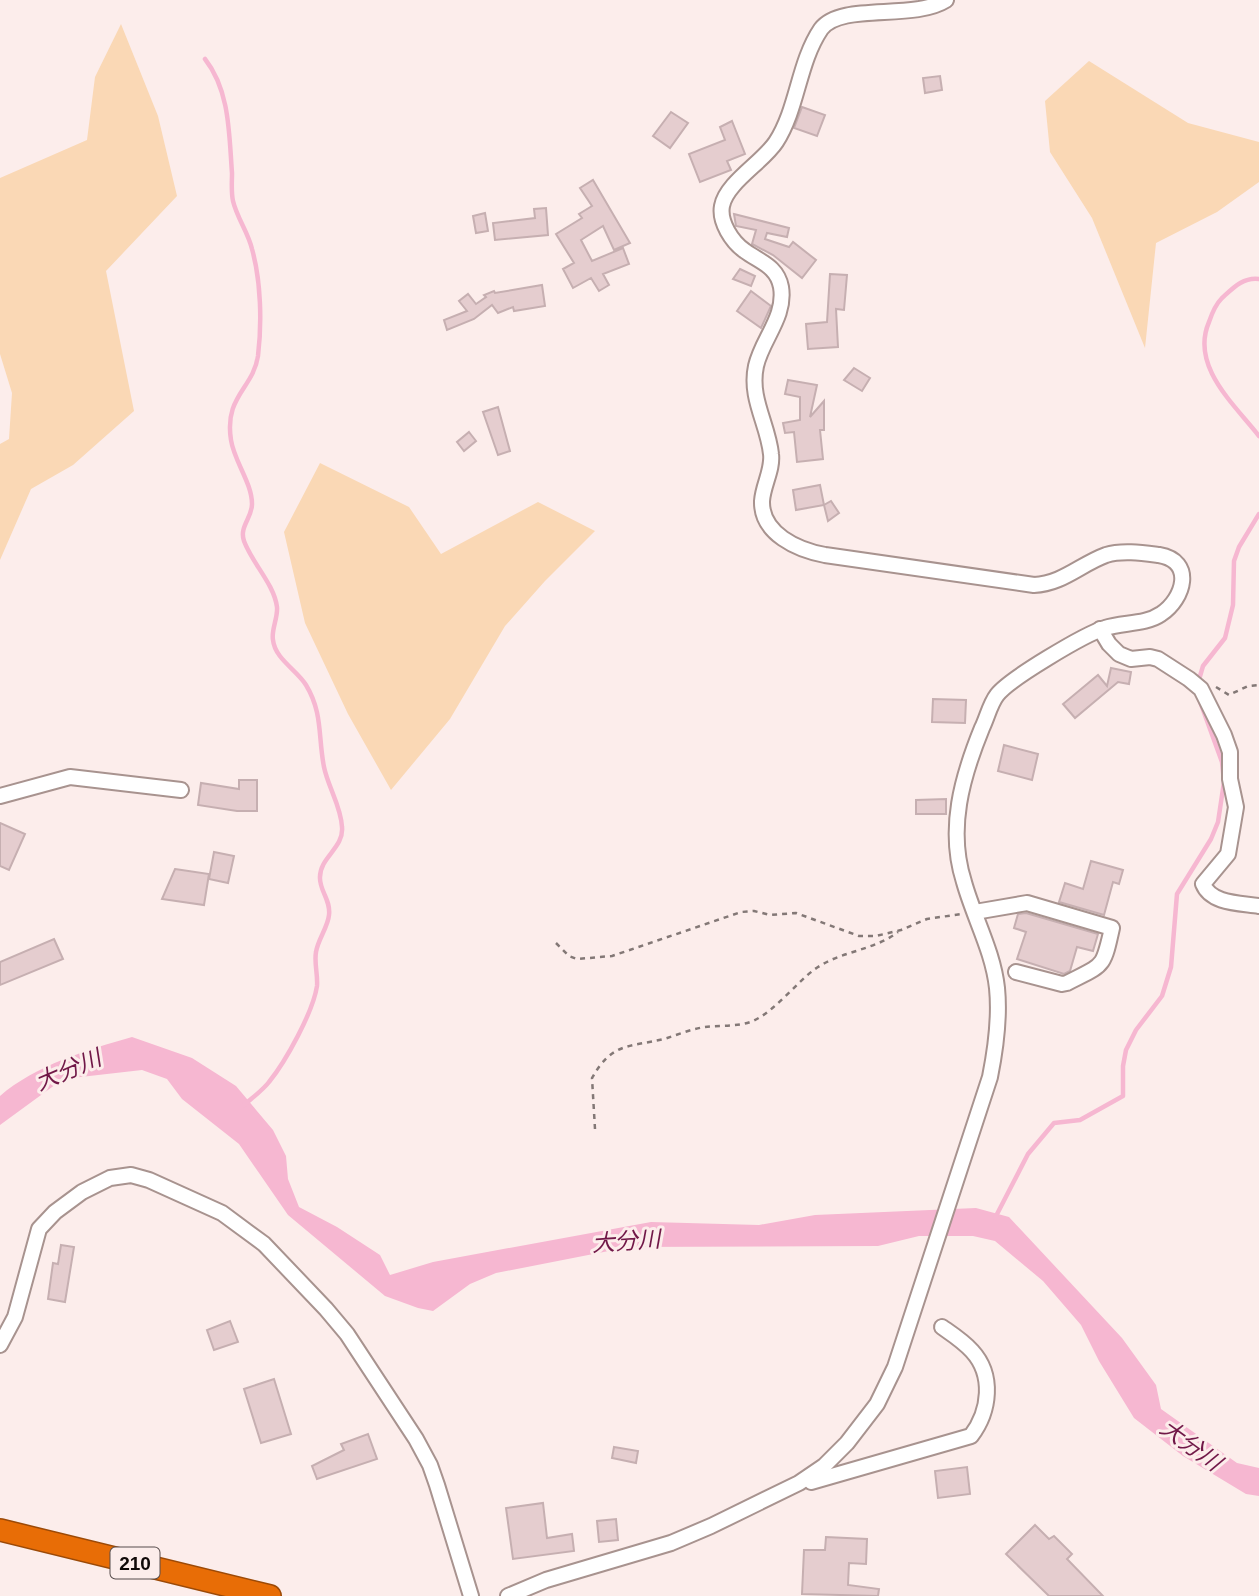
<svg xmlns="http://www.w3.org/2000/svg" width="1259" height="1596" font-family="Helvetica,'Noto Sans JP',sans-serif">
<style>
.green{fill:#fad8b5}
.water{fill:#f6b7d1}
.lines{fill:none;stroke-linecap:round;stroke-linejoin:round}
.stream{stroke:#f6b7d1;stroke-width:4.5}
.building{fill:#e5cdcf;stroke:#c6afb1;stroke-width:2}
.minor-casing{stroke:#a8938f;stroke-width:18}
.highway-casing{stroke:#9c4a07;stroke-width:24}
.path{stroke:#837876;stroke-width:2.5;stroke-dasharray:5 5;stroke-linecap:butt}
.minor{stroke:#fff;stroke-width:14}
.highway{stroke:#e86d06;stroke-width:21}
.labels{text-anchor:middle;stroke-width:6;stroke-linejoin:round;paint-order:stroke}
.shield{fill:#fcedeb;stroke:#574d4c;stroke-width:2}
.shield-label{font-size:19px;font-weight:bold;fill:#100908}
.water-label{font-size:23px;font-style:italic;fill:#711848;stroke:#fcedeb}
</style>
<rect width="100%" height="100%" fill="#fcedeb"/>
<g class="green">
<path d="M121,24l37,92 19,80 -71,75 28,140 -61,54 -42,24 -31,71v-116l9,-5 3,-46 -12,-39v-176l87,-38 8,-63z"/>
<path d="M1089,61l99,62 71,19v40l-42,30 -61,31 -11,105 -53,-130 -42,-66 -5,-51z"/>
<path d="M320,463l89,44 32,47 97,-52 57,29 -50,50 -40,45 -55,93 -59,71 -43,-76 -43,-91 -21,-91z"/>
</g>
<path class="water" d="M132,1037l60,21 44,28 37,44 13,26 2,23 11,28 38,20 43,28 10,20 43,-13 218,-40 108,3 56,-10 161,-7 33,9 113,121 34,47 5,24 76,54 22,5v28l-13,-2 -63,-38 -49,-38 -35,-57 -18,-36 -38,-44 -48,-40 -22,-5h-54l-41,10 -249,1 -133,26 -26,11 -37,27 -15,-3 -33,-12 -97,-81 -49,-71 -57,-45 -15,-20 -25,-9 -79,9 -63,46v-29c36,-31 87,-46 132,-59z"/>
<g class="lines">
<g class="stream">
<path d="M205,59c25,32 24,75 27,114 0,9 -1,19 1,28 4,17 15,31 19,48 9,32 10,74 6,107 -5,33 -34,40 -27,84 3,21 21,43 21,64 0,14 -13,23 -8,37 8,22 30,43 33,66 1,11 -6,23 -4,33 2,19 24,30 33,45 17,28 12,52 18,82 4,20 17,39 18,60 2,21 -22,30 -22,50 -1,13 11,23 9,38 -1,12 -11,24 -13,37 -2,11 2,23 1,34 -4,26 -31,75 -48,96 -6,8 -17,16 -25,23"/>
<path d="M1259,279c-16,-2 -26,9 -37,19 -7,7 -10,15 -13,24 -19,44 25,82 50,114"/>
<path d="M1198,683l5,-17 22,-28 8,-33 1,-44 5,-14 20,-33"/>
<path d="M995,1218l33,-64 26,-31 26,-3 43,-24v-30l3,-16 10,-20 26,-34 9,-29 6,-73 34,-55 7,-17 6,-40 -2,-20 -24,-66"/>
</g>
</g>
<g class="building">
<path d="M940,76l2,14 -17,3 -2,-15z"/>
<path d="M802,107l23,8 -8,21 -23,-8z"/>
<path d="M671,112l17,11 -18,25 -17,-12z"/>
<path d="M732,121l13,33 -18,7 4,9 -31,12 -11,-28 36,-14 -5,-13z"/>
<path d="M593,180l37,63 -16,7 -11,-24 -22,14 11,21 31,-13 6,16 -26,10 6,11 -10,6 -8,-13 -18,10 -10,-19 11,-6 -18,-29 26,-16 -3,-4 13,-8 -12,-18z"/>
<path d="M546,208l2,27 -53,5 -2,-17 42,-5 -1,-9z"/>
<path d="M485,213l3,18 -12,2 -3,-17z"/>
<path d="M734,214l55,14 -2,9 -20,-4 -2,6 24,8 4,-5 23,18 -14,18 -29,-23 -21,-11 4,-14 -20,-4z"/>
<path d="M740,269l15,7 -4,10 -18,-7z"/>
<path d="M830,274l17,1 -3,35 -8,-1 2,38 -30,2 -2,-25 21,-2z"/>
<path d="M542,285l3,21 -31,5 -1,-4 -15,6 -6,-8 -18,14 -27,11 -3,-10 23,-9 -8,-10 9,-7 8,10 10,-7 -2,-2 10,-4 1,2z"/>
<path d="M751,291l20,15 -10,22 -24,-17z"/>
<path d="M854,368l16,10 -8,13 -18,-11z"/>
<path d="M788,380l29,5 -7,32 14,-16v29h-4l3,29 -26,3 -3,-30 -9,1 -2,-10 17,-3v-23l-15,-3z"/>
<path d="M498,407l12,44 -12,4 -15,-43z"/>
<path d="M469,432l7,9 -12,10 -7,-9z"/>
<path d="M820,485l4,20 -28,5 -3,-20z"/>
<path d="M831,501l8,12 -11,8 -4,-16z"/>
<path d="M1111,668l20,4 -2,12 -11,-2 -43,36 -12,-14 35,-29 9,11z"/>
<path d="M933,699l33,1 -1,23 -33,-1z"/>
<path d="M1004,745l34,9 -6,26 -34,-9z"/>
<path d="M239,780h18v31h-20l-39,-6 3,-22 38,6z"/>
<path d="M946,799v15h-30v-14z"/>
<path d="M0,823l25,11 -16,36 -9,-4z"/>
<path d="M214,852l20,4 -6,27 -19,-4z"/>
<path d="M1091,861l32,9 -4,14 -6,-2 -9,33 -45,-13 6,-19 18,6z"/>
<path d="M175,869l34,5 -5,31 -42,-6z"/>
<path d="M1026,913l72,21 -5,17 -16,-4 -7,24 -6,3 -47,-15 9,-27 -12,-4 4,-14z"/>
<path d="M54,939l9,20 -63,26v-23z"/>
<path d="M61,1245l13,2 -9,55 -17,-3 5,-36 5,1z"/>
<path d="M230,1321l8,21 -24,8 -7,-20z"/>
<path d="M274,1379l17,55 -30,9 -17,-54z"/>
<path d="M368,1434l9,25 -60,20 -5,-13 32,-16 -3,-6z"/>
<path d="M614,1447l24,4 -2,12 -24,-5z"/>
<path d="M967,1467l3,27 -32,4 -3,-27z"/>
<path d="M543,1503l4,35 25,-4 2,17 -61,8 -7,-51z"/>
<path d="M616,1519l2,21 -19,2 -2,-21z"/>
<path d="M1035,1525l14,14 5,-3 18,18 -5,5 36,37h-54l-43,-42z"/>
<path d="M826,1537l41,2 -1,25 -17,-1 -1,22 31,4 -1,7 -76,-2 2,-44h21z"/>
</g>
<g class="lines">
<defs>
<g id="minor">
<path d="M1100,629l9,15 10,10 12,5 19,-2 8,2 31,20 12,10 23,46 6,17v27l6,28 -8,47 -25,30c8,20 37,19 56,22"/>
<path d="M0,796l70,-19 111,13"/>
<path d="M975,912l52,-9 85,25c-9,41 -8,36 -45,55l-5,1 -46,-12"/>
<path d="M0,1345l15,-28 24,-88 16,-17 27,-20 28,-14 21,-3 18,5 73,33 42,31 62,65 21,25 69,105 14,26 7,20 34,111"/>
<path d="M811,1482l160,-46c19,-25 23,-61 1,-85 -9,-10 -20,-17 -30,-24"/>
<path d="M508,1596l38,-16 125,-37 40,-17 88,-43 25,-17 23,-23 30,-39 18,-37 95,-290c6,-30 10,-59 7,-89 -4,-37 -23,-70 -33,-106 -17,-53 -2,-105 18,-154 5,-10 8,-24 15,-33 12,-16 88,-61 108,-67 18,-6 40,-3 56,-14 23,-15 34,-53 -2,-59 -16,-2 -37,-5 -53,0 -25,9 -44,29 -72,30l-209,-30c-27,-5 -64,-21 -63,-54 1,-16 11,-31 9,-47 -3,-30 -22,-56 -15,-88 6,-27 30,-49 25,-79 -4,-21 -21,-25 -36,-36 -13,-9 -26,-29 -23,-45 4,-23 41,-44 54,-64 22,-34 22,-79 45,-113 20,-27 92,-8 125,-29"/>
</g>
<path id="highway" d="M0,1530l270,66"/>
</defs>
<use href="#minor" class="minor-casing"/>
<use href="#highway" class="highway-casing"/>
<g class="path">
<path d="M1216,687l13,8 19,-9 11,-1"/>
<path d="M556,943l13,13 8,3 35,-3 129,-44 13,-1 16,4 26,-2 63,23h17l25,-6 26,-11 34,-5"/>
<path d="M595,1129l-3,-51c20,-36 38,-31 72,-39 13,-4 27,-10 41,-12 16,-2 33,0 48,-6 22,-10 43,-38 62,-52 25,-18 58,-18 83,-37"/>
</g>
<use href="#minor" class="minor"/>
<use href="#highway" class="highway"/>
</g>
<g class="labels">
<rect class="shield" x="110.5" y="1547.5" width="49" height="31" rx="5"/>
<g class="shield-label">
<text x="135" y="1570">210</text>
</g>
<g class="water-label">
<text transform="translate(68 1070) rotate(-23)" y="8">大分川</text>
<text transform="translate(626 1241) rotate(-4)" y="8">大分川</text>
<text transform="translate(1191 1445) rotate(36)" y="8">大分川</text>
</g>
</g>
</svg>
